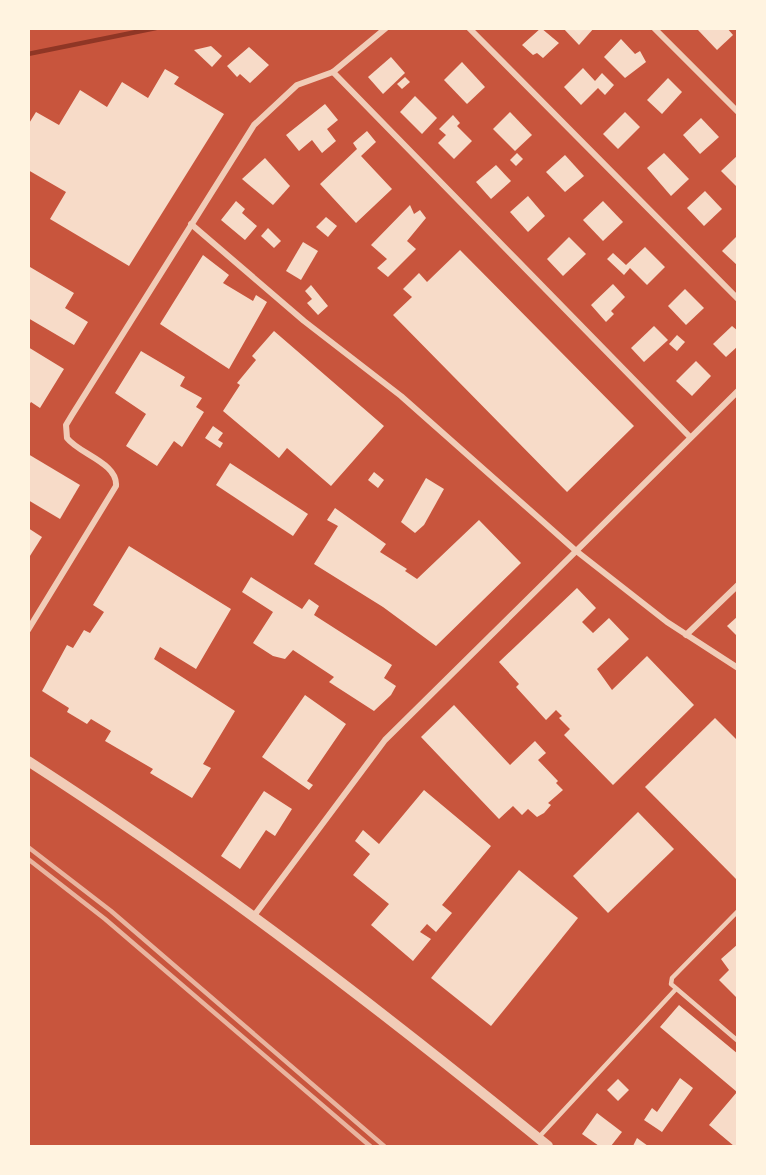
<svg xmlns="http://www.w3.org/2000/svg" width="766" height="1175" font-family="Barlow,sans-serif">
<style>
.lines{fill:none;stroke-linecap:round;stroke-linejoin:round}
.stream{stroke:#8f3625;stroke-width:4.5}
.building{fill:#f7dbc8}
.service{stroke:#f1ccb7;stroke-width:4.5}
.minor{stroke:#f1ccb7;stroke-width:6}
.tertiary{stroke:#f1ccb7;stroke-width:10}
.rail{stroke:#e9b49f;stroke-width:4.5}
</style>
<rect width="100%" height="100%" fill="#c8553d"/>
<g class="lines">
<path class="stream" d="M28,54l128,-26"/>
</g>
<g class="building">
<path d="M541,28l18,15 -16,15 -6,-5 -4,2 -11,-10z"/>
<path d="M563,28h31l-15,17z"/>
<path d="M699,28h28l6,7 -16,15 -19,-20z"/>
<path d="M621,39l14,15 5,-3 6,11 -21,16 -21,-21z"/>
<path d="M211,46l11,10 -10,11 -18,-17z"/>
<path d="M249,47l20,18 -19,18 -10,-9 -3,3 -10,-11z"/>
<path d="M391,57l14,16 -22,21 -15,-17z"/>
<path d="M462,62l23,25 -18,17 -23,-24z"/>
<path d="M583,68l12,13 7,-8 12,12 -9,10 -7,-7 -17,17 -17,-18z"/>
<path d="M165,69l14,8 -5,7 50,30 -95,152 -79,-47 16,-27 -38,-22v-45l8,-13 23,13 21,-35 27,17 15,-25 26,16z"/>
<path d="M405,77l5,5 -8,7 -5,-5z"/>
<path d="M668,78l14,14 -20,22 -15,-14z"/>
<path d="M415,96l22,22 -15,16 -22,-22z"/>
<path d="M325,104l13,16 -11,9 9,12 -14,12 -10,-13 -13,11 -13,-16z"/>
<path d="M510,112l22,23 -17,16 -22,-22z"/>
<path d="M625,112l15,15 -22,22 -15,-15z"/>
<path d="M453,115l7,8 -3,3 15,15 -18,18 -16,-16 8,-8 -7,-6z"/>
<path d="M701,118l18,19 -19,17 -17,-19z"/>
<path d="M367,131l9,11 -15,14 31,33 -36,34 -36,-39 37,-35 -4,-6z"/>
<path d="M517,153l6,6 -7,7 -6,-6z"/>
<path d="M664,153l25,26 -18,17 -24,-28z"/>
<path d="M565,155l19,21 -19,16 -19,-20z"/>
<path d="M738,155v33l-17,-17z"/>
<path d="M265,158l25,28 -17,19 -31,-26z"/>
<path d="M496,165l15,16 -20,18 -15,-17z"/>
<path d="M705,191l17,18 -18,17 -17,-18z"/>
<path d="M528,196l17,20 -17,16 -18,-20z"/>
<path d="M236,201l9,8 -3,4 15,13 -12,14 -24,-20z"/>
<path d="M603,201l20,21 -20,19 -20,-21z"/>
<path d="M410,205l4,9 6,-4 6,8 -19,23 9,8 -28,28 -11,-9 10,-9 -16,-14z"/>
<path d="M326,217l11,9 -9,11 -12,-10z"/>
<path d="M268,228l13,13 -7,7 -13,-12z"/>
<path d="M738,235v31l-16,-15z"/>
<path d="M569,237l17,17 -23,22 -16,-17z"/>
<path d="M303,242l15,9 -17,29 -15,-9z"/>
<path d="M645,247l20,20 -18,18 -17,-17 -6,7 -17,-16 6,-6 13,12z"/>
<path d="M460,250l174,176 -67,66 -174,-177 19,-18 -9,-8 16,-16 8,9z"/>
<path d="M203,255l26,20 -6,8 30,18 3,-6 11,7 -38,67 -69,-45z"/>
<path d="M30,267l44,26 -9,15 23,14 -14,23 -46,-27z"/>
<path d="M613,284l12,13 -14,14 3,3 -8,8 -15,-17z"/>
<path d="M311,285l17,21 -10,9 -11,-12 5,-4 -7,-8z"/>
<path d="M685,289l19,19 -18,17 -18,-19z"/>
<path d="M654,326l14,14 -24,22 -13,-14z"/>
<path d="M732,326l6,5v15l-12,11 -13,-13z"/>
<path d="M274,331l110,95 -53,60 -44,-38 -8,10 -56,-47 17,-26 -3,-2 19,-23 -4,-4z"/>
<path d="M677,335l8,7 -8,9 -8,-7z"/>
<path d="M28,347l36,22 -24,39 -9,-6 -3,5z"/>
<path d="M141,351l44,26 -5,9 22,12 -6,9 8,5 -22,35 -8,-6 -17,25 -31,-20 20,-32 -31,-21z"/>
<path d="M696,361l15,15 -19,20 -16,-15z"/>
<path d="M213,426l10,7 -5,7 5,3 -3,5 -15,-10z"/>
<path d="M28,454l52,31 -20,34 -32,-19z"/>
<path d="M230,463l78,51 -15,22 -77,-51z"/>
<path d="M374,472l10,8 -6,8 -10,-8z"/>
<path d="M426,478l18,11 -20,36 -9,8 -14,-11z"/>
<path d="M335,508l51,36 -6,8 27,17 -2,2 12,8 62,-59 42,43 -85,83 -53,-39 -69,-43 24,-38 -11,-6z"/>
<path d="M28,528l14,9 -14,22z"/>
<path d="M129,546l102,63 -35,60 -36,-22 -6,12 81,52 -32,53 8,4 -19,30 -42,-25 3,-4 -48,-28 6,-10 -20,-12 -4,5 -20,-12 2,-4 -27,-17 25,-46 6,3 11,-18 6,3 14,-21 -11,-7z"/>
<path d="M251,577l51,32 7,-10 10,7 -5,9 78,50 -8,13 12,8 -5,9 -17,16 -45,-29 5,-5 -41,-27 -8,9 -12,-3 -20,-13 20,-31 -31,-20z"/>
<path d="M577,588l19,20 -14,14 11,11 16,-15 20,21 -32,30 15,21 35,-34 47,49 -81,80 -49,-50 6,-6 -11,-11 3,-2 -6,-6 -10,10 -30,-33 3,-3 -20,-22z"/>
<path d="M738,616v21l-11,-11z"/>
<path d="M305,695l41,29 -39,57 6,4 -4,5 -47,-33z"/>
<path d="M454,705l56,60 25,-24 11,12 -8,7 20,21 -2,2 7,7 -15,13 3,2 -7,8 -7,4 -9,-8 -6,6 -9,-9 -14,13 -78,-82z"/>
<path d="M715,718l23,23v140l-93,-94z"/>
<path d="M424,790l67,56 -49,59 10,8 -16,19 -9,-8 -7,8 11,7 -18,22 -42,-36 18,-21 -36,-29 17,-21 -15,-13 8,-11 16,14z"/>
<path d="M264,791l28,18 -17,27 -9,-6 -26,39 -19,-13z"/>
<path d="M638,812l36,37 -66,64 -35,-37z"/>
<path d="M519,870l59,48 -87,108 -60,-48z"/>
<path d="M738,944v55l-19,-19 10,-10 -8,-11z"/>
<path d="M679,1005l59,49v92h-4l-25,-21 28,-33 -77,-65z"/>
<path d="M680,1078l13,10 -31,44 -18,-12 8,-12 5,4z"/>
<path d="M618,1079l11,11 -11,11 -11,-11z"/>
<path d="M597,1113l25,19 -11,14h-12l-17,-12z"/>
<path d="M637,1138l11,8h-15z"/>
</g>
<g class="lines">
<g class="service">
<path d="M738,911l-66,67 -1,6 67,57"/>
<path d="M539,1137l137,-148"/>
</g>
<g class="minor">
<path d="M469,28l269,271"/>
<path d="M654,28l84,84"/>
<path d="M333,72l357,365"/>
<path d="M191,224l113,97 97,75 174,154 92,72 71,46"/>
<path d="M28,630l88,-144c2,-23 -37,-32 -49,-48l-1,-13 6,-10 182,-290 43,-40 36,-13 53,-44"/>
<path d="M686,635l52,-50"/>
<path d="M253,917l132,-177 353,-349"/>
</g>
<path class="tertiary" d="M28,761c182,117 353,249 520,385"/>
<g class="rail">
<path d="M28,847l83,64 273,235"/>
<path d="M28,859l77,60 265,227"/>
</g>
</g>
<rect width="766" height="1175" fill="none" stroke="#fff3e0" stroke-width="60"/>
</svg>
